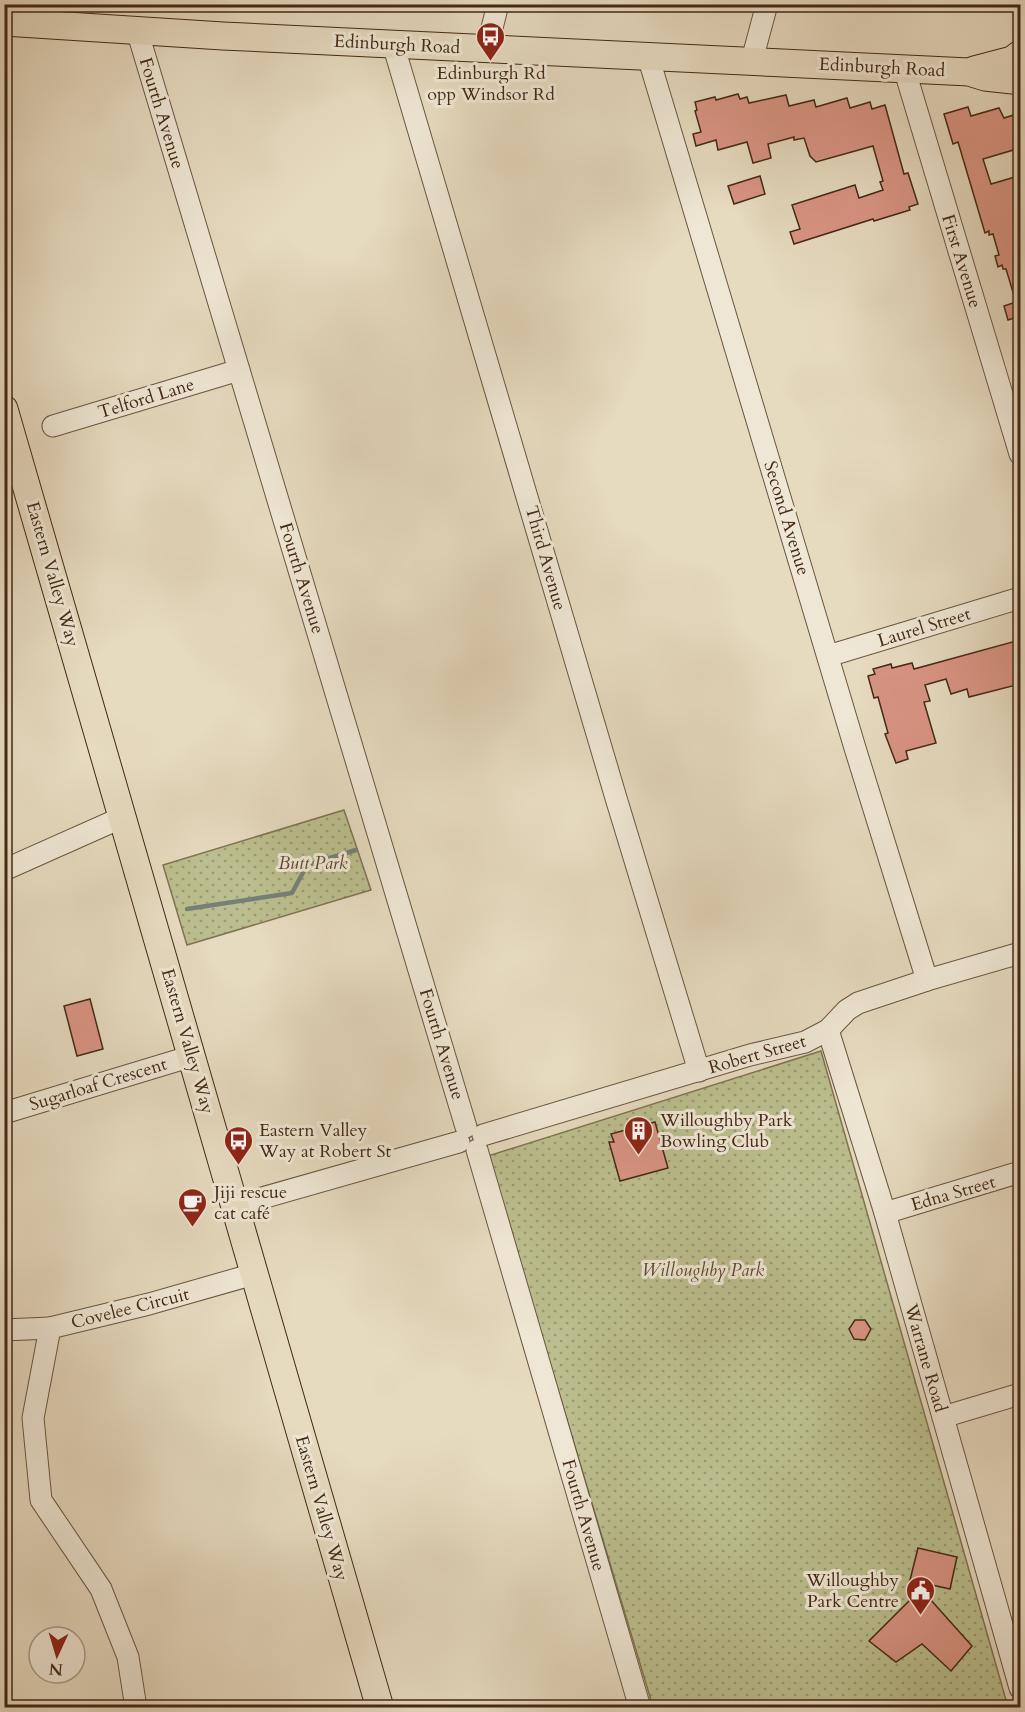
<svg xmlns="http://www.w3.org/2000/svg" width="1025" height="1712" font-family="Cardo,serif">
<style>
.park{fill:url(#park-dots);stroke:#807452;stroke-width:1.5}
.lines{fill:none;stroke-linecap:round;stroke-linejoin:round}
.stream{stroke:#768077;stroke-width:4.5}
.building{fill:#d99483;stroke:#442915;stroke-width:1.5}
.minor-casing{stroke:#6c5540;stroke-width:23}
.major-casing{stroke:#442915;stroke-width:29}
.minor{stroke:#efe7d5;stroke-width:21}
.major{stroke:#e6dabf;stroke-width:27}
.labels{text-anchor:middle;stroke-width:6;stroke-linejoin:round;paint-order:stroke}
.street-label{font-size:18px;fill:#442915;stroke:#efe7d5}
.poi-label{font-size:18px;fill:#442915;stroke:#efe7d5;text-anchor:start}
.park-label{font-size:18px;font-style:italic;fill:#5c472d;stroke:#efe7d5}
</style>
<defs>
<pattern id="park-dots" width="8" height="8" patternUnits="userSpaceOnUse" patternTransform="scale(1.5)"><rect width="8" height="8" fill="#bbbe8e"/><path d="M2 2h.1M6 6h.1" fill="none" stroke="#9a9a73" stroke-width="1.8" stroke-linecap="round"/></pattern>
</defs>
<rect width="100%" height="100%" fill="#e6dabf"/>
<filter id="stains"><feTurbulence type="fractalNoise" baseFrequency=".00333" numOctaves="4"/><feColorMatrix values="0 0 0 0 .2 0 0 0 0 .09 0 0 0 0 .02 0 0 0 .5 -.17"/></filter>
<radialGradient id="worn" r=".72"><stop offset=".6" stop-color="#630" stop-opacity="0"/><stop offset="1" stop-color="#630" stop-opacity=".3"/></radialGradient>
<g class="park">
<path d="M344,810l27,80 -184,55 -24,-80z"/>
<path d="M821,1051l187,656h-355l-165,-551z"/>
</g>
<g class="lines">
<path class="stream" d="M187,909l105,-16 15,-28 49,-15"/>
</g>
<g class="building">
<path d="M738,94l2,5 7,-2 2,6 37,-8 3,11 25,-6 2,7 31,-9 3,10 20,-6 2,7 13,-4 19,69 4,-1 10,31 -9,3 1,3 -36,11 -1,-2 -79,25 -4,-12 10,-3 -8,-24 63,-20 4,13 24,-8 -3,-8 3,-1 -10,-35 -57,16 -6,-6 -6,-18 -10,2v-3l-26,7 3,14 -18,5 -6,-21 -29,8 -2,-10 -20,6 -3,-12 8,-2 -6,-21 2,-1 -2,-8 20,-5 1,3z"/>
<path d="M968,107l3,9 28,-8 5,10 16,-5v35l-37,11 8,25 24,-7 5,19v120l-12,4 -4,-14 12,-4 -10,-33h-3l-1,-4 -4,2 -3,-11 4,-1 -6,-21 -4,1v-4l-4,2 -27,-91 -5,2 -9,-30z"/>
<path d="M760,176l5,18 -31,10 -6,-18z"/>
<path d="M1020,640v44l-51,13 -2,-8 -16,5 -5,-15 -21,6 5,16 -6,1 12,41 -30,8 2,8 -12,4 -11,-29 3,-1 -10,-36 -4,1 -6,-22 7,-2 -2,-5 18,-5 1,4 20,-5 2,6z"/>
<path d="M90,999l13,50 -26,7 -13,-50z"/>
<path d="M655,1122l13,46 -48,13 -11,-39h5l-3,-8z"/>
<path d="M855,1320h10l6,9 -6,11 -11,-1 -5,-10z"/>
<path d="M918,1548l39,9 -7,32 -40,-9z"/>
<path d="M921,1589l51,57 -21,25 -29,-27 -26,18 -27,-21z"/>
</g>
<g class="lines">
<defs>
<g id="minor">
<path d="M137,30l329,1097"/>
<path d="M393,44l223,754 83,273"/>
<path d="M487,48l11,-44"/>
<path d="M648,56l207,692 72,232"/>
<path d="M752,60l15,-56"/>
<path d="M904,68l116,386"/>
<path d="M53,426l186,-56"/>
<path d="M828,656l192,-58"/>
<path d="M4,870l119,-53"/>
<path d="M828,1030l57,183 135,475"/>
<path d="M4,1113l188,-57"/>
<path d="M483,1135l267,-80 55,-13 23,-12 19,-20 11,-7 69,-23 93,-27"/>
<path d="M477,1150l163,558"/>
<path d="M234,1206l225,-64"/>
<path d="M885,1213l135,-41"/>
<path d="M4,1330l46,-2"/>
<path d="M943,1417l77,-23"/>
<path d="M136,1708l-8,-51 -27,-68 -60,-89 -8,-82 17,-90 99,-24 105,-30"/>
</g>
<g id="major">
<path d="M4,22l219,14 746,36 16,5 35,4"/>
<path d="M974,70l38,-10 8,-6"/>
<path d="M4,409l376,1299"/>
</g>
</defs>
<use href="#minor" class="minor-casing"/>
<use href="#major" class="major-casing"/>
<use href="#minor" class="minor"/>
<use href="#major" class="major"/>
</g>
<defs>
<symbol id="bus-pin" viewBox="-11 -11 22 30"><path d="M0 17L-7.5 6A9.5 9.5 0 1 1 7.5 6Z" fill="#8f2418" stroke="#efe7d5"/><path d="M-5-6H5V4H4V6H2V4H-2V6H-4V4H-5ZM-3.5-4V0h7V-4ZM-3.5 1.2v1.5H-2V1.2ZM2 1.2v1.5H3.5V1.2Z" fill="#fff"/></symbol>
<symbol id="building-pin" viewBox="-11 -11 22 30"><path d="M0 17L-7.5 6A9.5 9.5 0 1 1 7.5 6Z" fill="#8f2418" stroke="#efe7d5"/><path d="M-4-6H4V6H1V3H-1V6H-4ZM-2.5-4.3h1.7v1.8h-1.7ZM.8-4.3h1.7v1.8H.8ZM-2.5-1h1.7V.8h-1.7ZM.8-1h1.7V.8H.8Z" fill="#fff"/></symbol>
<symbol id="cafe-pin" viewBox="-11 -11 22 30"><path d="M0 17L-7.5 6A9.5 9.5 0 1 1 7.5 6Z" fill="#8f2418" stroke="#efe7d5"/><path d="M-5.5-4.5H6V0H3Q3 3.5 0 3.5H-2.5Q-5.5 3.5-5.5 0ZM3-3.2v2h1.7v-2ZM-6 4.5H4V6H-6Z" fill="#fff"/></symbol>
<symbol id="civic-pin" viewBox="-11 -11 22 30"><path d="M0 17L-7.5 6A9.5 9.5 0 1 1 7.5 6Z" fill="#8f2418" stroke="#efe7d5"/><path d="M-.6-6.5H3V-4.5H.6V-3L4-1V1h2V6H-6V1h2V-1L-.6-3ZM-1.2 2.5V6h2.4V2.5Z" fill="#fff"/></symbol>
</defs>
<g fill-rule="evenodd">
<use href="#bus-pin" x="474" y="20" width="33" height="45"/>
<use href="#building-pin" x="622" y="1114" width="33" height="45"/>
<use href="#bus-pin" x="222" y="1124" width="33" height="45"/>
<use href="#cafe-pin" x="176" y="1186" width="33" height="45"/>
<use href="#civic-pin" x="904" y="1574" width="33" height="45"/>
</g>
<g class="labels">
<g class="street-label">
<text transform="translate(397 44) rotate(3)" y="6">Edinburgh Road</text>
<text transform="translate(882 67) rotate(3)" y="6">Edinburgh Road</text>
<text transform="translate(162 113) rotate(73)" y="6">Fourth Avenue</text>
<text transform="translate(962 261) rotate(73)" y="6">First Avenue</text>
<text transform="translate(146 398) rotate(-17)" y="6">Telford Lane</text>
<text transform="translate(787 518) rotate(73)" y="6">Second Avenue</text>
<text transform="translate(546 558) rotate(74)" y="6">Third Avenue</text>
<text transform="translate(53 574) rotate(74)" y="6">Eastern Valley Way</text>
<text transform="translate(302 578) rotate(73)" y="6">Fourth Avenue</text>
<text transform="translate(924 627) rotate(-17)" y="6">Laurel Street</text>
<text transform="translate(188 1041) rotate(74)" y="6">Eastern Valley Way</text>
<text transform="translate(442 1044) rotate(73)" y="6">Fourth Avenue</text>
<text transform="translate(757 1054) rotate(-16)" y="6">Robert Street</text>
<text transform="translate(98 1084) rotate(-17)" y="6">Sugarloaf Crescent</text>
<text transform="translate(953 1193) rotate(-16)" y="6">Edna Street</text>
<text transform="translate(130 1308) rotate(-14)" y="6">Covelee Circuit</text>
<text transform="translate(926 1358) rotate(74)" y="6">Warrane Road</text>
<text transform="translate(322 1508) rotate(74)" y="6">Eastern Valley Way</text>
<text transform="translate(584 1515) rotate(74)" y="6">Fourth Avenue</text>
</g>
<g class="poi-label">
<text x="491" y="79" text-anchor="middle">Edinburgh Rd<tspan x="491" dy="21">opp Windsor Rd</tspan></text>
<text x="660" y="1126">Willoughby Park<tspan x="660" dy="21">Bowling Club</tspan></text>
<text x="259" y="1136">Eastern Valley<tspan x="259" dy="21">Way at Robert St</tspan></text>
<text x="214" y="1198">Jiji rescue<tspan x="214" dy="21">cat café</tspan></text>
<text x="899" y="1586" text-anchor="end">Willoughby<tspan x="899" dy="21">Park Centre</tspan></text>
</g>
<g class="park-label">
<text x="313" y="869">Butt Park</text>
<text x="703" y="1276">Willoughby Park</text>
</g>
</g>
<rect width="1025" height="1712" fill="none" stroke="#e6dabf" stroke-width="24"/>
<rect x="6" y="6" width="1013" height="1700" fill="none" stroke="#442915" stroke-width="3"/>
<rect x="12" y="12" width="1001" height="1688" fill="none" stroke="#442915" stroke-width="1.5"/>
<g transform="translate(57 1655) rotate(184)"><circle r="28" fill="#efe7d5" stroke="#ab9b88" stroke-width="1.5"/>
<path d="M0-4.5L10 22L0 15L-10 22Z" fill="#8f2418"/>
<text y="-9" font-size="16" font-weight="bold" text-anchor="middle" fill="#442915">N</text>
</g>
<rect width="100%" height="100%" filter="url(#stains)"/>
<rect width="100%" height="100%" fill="url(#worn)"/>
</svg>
